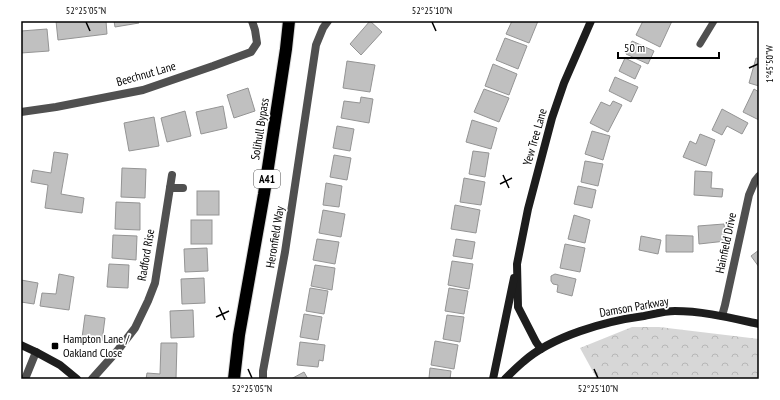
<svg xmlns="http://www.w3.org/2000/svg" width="780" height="400" font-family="'PT Sans Narrow',sans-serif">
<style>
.forest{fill:url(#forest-crowns)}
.building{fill:#c0c0c0;stroke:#949494}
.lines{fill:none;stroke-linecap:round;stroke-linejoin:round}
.highway-casing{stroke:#dbdbdb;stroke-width:14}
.lane{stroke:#505050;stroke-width:7}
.street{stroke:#505050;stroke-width:8}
.secondary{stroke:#1d1d1d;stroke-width:8}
.highway{stroke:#000;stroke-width:12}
.ticks{fill:none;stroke:#000;stroke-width:1.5}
.poi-dot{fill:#000;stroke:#fff;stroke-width:1.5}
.labels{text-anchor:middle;stroke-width:3.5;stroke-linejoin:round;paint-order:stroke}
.shield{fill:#fff;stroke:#4c4c4c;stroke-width:1}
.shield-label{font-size:11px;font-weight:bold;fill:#000}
.street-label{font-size:12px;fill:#000;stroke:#fff}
.poi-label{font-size:12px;fill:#000;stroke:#fff;text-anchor:start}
.neatline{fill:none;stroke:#000;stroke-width:1.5}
.ticks-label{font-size:10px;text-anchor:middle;fill:#000}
</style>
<defs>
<pattern id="forest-crowns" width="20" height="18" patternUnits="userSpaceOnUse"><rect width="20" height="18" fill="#d7d7d7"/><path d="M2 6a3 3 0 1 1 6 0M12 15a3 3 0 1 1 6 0" fill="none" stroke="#b7b7b7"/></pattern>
</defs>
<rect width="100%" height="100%" fill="#fff"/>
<path class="forest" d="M632,327h27l100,12v40h-162l-17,-31z"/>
<g class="building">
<path d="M56,21h50l1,13 -49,6z"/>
<path d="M114,21h24l1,2 -24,4z"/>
<path d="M370,21l12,11 -21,23 -11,-11z"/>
<path d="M512,21h26l-9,22 -23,-9z"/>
<path d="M643,21h29l-12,26 -24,-12z"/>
<path d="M47,29l2,22 -28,2v-22z"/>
<path d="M505,38l22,8 -9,23 -22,-9z"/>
<path d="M632,41l22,10 -6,13 -22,-10z"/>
<path d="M625,58l16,8 -6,13 -16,-8z"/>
<path d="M756,58l3,1v27l-10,-3z"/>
<path d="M347,61l28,4 -5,27 -27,-4z"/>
<path d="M493,64l24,10 -8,21 -24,-9z"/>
<path d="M615,77l23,10 -7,15 -22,-11z"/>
<path d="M248,88l7,23 -21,7 -7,-23z"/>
<path d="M484,89l25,9 -10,24 -25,-10z"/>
<path d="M754,89l5,3v28l-16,-8z"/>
<path d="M361,97l12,2 -4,24 -28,-5 3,-17 16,2z"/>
<path d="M613,101l9,4 -14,27 -18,-9 11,-21 9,4z"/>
<path d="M223,106l4,22 -26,6 -5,-22z"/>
<path d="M722,109l26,14 -6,11 -15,-8 -5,9 -10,-5z"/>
<path d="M185,111l6,25 -24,6 -6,-24z"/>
<path d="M154,117l5,29 -30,5 -5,-28z"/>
<path d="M472,120l25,8 -6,21 -25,-7z"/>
<path d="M337,126l17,3 -4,22 -17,-3z"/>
<path d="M592,131l18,5 -7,24 -18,-6z"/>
<path d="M700,134l15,6 -9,26 -23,-9 7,-16 6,3z"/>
<path d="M473,151l16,2 -4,24 -16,-3z"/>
<path d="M54,152l14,2 -7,40 23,4 -2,15 -37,-5 3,-23 -17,-3 2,-12 18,3z"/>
<path d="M334,155l17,3 -4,22 -17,-3z"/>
<path d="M585,161l18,3 -5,22 -17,-4z"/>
<path d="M122,168l24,1 -1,29 -24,-1z"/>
<path d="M695,171l17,1 -1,16 12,1 -1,8 -28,-2z"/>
<path d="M464,178l21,4 -4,23 -21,-3z"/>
<path d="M326,183l16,3 -3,21 -16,-2z"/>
<path d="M578,186l18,4 -4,18 -18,-4z"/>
<rect x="197" y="191" width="22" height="24"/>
<path d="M116,202l24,1v27l-25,-1z"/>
<path d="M455,205l25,5 -4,23 -25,-4z"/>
<path d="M323,210l22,4 -4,23 -22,-4z"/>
<path d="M574,215l16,5 -5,23 -17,-4z"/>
<rect x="191" y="220" width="21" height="24"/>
<path d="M724,224l2,17 -27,3 -1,-18z"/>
<path d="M113,235l24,1 -1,24 -24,-2z"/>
<path d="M666,235l27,1v16h-27z"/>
<path d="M641,236l20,4 -3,14 -19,-4z"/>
<path d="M317,239l22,3 -4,22 -22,-4z"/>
<path d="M456,239l19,3 -3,17 -19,-3z"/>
<path d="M565,244l20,4 -5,24 -20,-4z"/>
<path d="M207,248l1,23 -23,1 -1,-23z"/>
<path d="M759,250v17l-8,-11z"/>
<path d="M452,261l21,3 -4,25 -21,-4z"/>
<path d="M109,264l20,1 -1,23 -21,-1z"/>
<path d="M315,265l20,3 -3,22 -21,-4z"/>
<path d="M59,274l15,3 -5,33 -29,-4 2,-13 14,1z"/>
<path d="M555,274l21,5 -4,17 -15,-4 1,-7 -5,-1 -2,-3v-5z"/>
<path d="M204,278l1,25 -23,1 -1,-25z"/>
<path d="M21,280l17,3 -4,21 -13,-2z"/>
<path d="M310,288l18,3 -4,23 -18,-3z"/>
<path d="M449,288l19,3 -4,23 -19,-3z"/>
<path d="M193,310l1,27 -23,1 -1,-27z"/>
<path d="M304,314l18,3 -4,23 -18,-3z"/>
<path d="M85,315l20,3 -3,23 -20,-3z"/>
<path d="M447,315l17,2 -4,25 -17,-3z"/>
<path d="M435,341l23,4 -4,24 -23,-4z"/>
<path d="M300,342l25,3 -2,16 -4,-1 -1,7 -21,-2z"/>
<path d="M161,343h16l-1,36h-30l1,-6 13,1z"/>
<path d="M430,368l21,3 -1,8h-15l-6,-1z"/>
<path d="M304,372l4,7h-17z"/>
</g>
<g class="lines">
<defs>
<path id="highway" d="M234,379l5,-44 25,-141 22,-145 3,-28"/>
</defs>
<use href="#highway" class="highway-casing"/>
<path class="lane" d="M700,44l14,-23"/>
<g class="street">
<path d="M21,112l35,-5 87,-17 70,-24 38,-14 6,-9 -2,-13 -3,-9"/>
<path d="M170,188h13"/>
<path d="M722,316l3,-11 24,-110 6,-14 4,-5"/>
<path d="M25,379l11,-27"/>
<path d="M92,379l26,-29 17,-22 13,-27 7,-18 17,-108"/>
<path d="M263,379v-8l22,-119 31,-207 7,-17 5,-7"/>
</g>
<g class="secondary">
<path d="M21,345l15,7 24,13 17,14"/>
<path d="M541,349l-5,-7 -18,-35 -1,-43 11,-55 24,-91 12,-35 27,-62"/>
<path d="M493,379l21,-101"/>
<path d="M505,379c6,-6 12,-12 18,-17 29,-26 83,-41 121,-46 10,-2 21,-5 31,-5 28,0 56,7 84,13"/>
</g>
<use href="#highway" class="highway"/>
</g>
<path class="ticks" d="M86,22l4,9M432,22l4,9M749,68l9,-4M503,175l6,13M500,184l12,-6M219,307l6,13M216,317l13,-6M248,369l4,9M594,369l4,9"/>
<rect class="poi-dot" x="51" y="342" width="8" height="8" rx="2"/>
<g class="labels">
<rect class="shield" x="254" y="170" width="26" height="18" rx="3"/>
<g class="shield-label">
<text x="267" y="183">A41</text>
</g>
<g class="street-label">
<text transform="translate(146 74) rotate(-16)" y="4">Beechnut Lane</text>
<text transform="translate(260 129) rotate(-81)" y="4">Solihull Bypass</text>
<text transform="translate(535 137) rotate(-74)" y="4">Yew Tree Lane</text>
<text transform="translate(275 237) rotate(-81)" y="4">Heronfield Way</text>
<text transform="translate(726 243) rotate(-78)" y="4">Hainfield Drive</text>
<text transform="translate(146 255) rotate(-80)" y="4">Radford Rise</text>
<text transform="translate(634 307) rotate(-10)" y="4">Damson Parkway</text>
</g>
<g class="poi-label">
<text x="63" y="343">Hampton Lane /<tspan x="63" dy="14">Oakland Close</tspan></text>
</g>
</g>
<rect width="780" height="400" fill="none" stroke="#ffffff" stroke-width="44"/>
<path d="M618 52v6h101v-6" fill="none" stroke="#000000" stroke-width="2"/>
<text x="624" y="52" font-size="12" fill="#000000" stroke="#ffffff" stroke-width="3" paint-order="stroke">50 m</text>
<rect x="22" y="22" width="736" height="356" class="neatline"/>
<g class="ticks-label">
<text x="86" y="14">52°25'05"N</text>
<text x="432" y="14">52°25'10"N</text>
<text transform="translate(769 64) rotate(-90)" y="4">1°45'50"W</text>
<text x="252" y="392">52°25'05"N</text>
<text x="598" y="392">52°25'10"N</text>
</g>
</svg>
